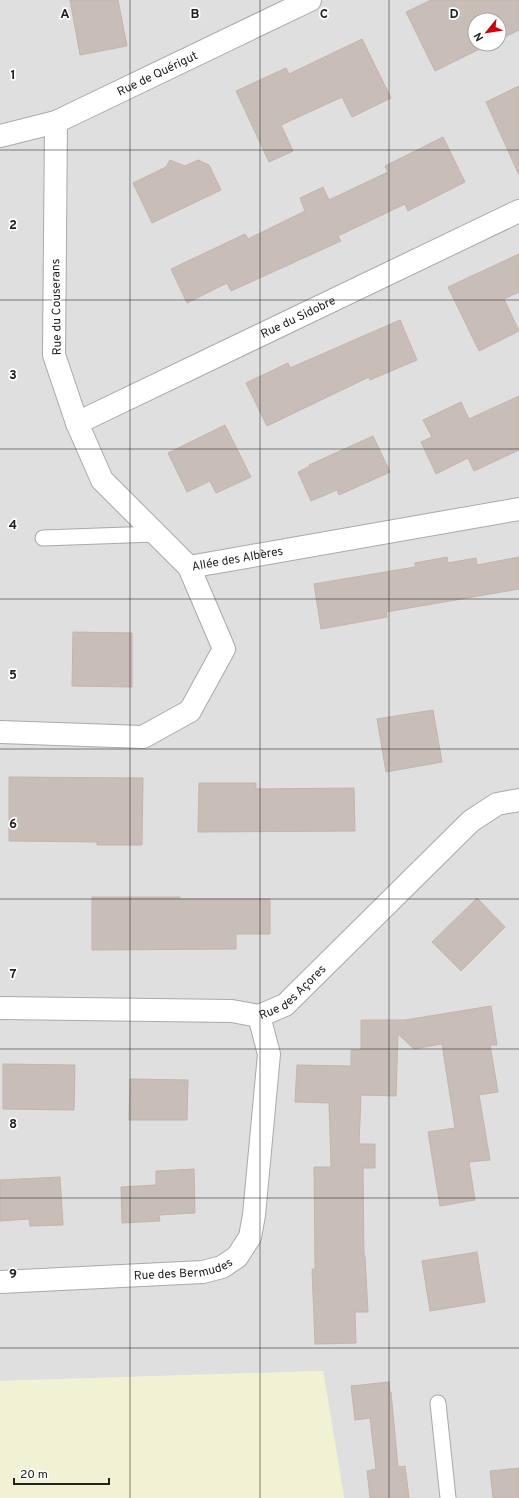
<svg xmlns="http://www.w3.org/2000/svg" width="519" height="1498" font-family="Overpass,sans-serif">
<style>
.residential{fill:#e0dfdf;fill-rule:evenodd}
.farmland{fill:#f1f2d3}
.building{fill:#c8beb7;stroke:#c5b4a9}
.lines{fill:none;stroke-linecap:round;stroke-linejoin:round}
.lane-casing{stroke:#a9a9a9;stroke-width:17}
.street-casing{stroke:#a9a9a9;stroke-width:24}
.lane{stroke:#fff;stroke-width:15}
.street{stroke:#fff;stroke-width:22}
.grid{fill:none;stroke:#222;stroke-width:1;stroke-opacity:0.55}
.labels{text-anchor:middle;stroke-width:3.5;stroke-linejoin:round;paint-order:stroke}
.street-label{font-size:12px;fill:#222;stroke:#fff}
.grid-label{font-size:13px;text-anchor:middle;font-weight:bold;fill:#222;stroke:#fff;stroke-width:3.5;stroke-linejoin:round;paint-order:stroke}
</style>
<rect width="100%" height="100%" fill="#f2eee8"/>
<path class="residential" d="M0,0h519v1498h-175l-21,-127 -323,10zM475,20h24v24h-24z"/>
<path class="farmland" d="M323,1371l21,127h-344v-117z"/>
<g class="building">
<path d="M70,0h48l9,46 -47,9z"/>
<path d="M431,0h88v30l-20,10v-20h-24v24h15l-55,27 -29,-59z"/>
<path d="M362,39l29,59 -39,19 -10,-20 -61,28 12,26 -24,11 -33,-71 50,-23 3,6z"/>
<path d="M519,86v89l-33,-73z"/>
<path d="M443,137l22,45 -57,29 -3,-7 -67,32 3,5 -110,50 -4,-8 -40,20 -16,-34 74,-35 3,5 57,-28 -5,-13 23,-11 6,13 59,-28 -3,-6z"/>
<path d="M170,160l15,6 13,-6 11,5 12,25 -69,33 -19,-40 33,-16z"/>
<path d="M519,254v38l-15,7 15,32 -40,20 -31,-64z"/>
<path d="M400,320l17,40 -47,20 -1,-3 -102,49 -21,-43 42,-20 2,5z"/>
<path d="M519,396v54l-45,21 -6,-13 -32,16 -15,-32 11,-5 -9,-17 38,-18 8,17z"/>
<path d="M225,425l26,52 -35,16 -6,-12 -23,11 -19,-39z"/>
<path d="M373,436l17,36 -51,23 -2,-5 -26,11 -13,-29 12,-6 -1,-1z"/>
<path d="M447,557l1,6 28,-5 1,7 42,-8v32l-133,23 1,5 -66,12 -7,-45 101,-17v-4z"/>
<path d="M73,632l59,1v54l-60,-1z"/>
<path d="M433,710l9,52 -56,10 -9,-53z"/>
<path d="M9,777l134,1 -1,67h-45v-3l-88,-1z"/>
<path d="M199,783h57v6l98,-1 1,43 -157,1z"/>
<path d="M92,897h88v2h90v35h-34v15l-144,1z"/>
<path d="M477,898l28,29 -44,44 -29,-29z"/>
<path d="M491,1006l6,39h-7l8,47 -19,3 11,65 -21,2 6,38 -35,6 -12,-74 27,-4 -13,-84 -28,5 -16,-15 -2,62 -35,-1 -2,49h16v24h-12l1,87 1,1 3,56h-13l1,31 -41,1 -3,-75h3l-1,-102h17l-2,-64 -34,-1 2,-37 54,1v-16h10v-30h44z"/>
<path d="M3,1064l72,1 -1,45 -71,-1z"/>
<path d="M130,1079l58,1 -1,40h-58z"/>
<path d="M194,1169l1,44 -36,2 1,6 -38,2 -1,-36 35,-2v-14z"/>
<path d="M60,1177l3,48 -33,1 -1,-7 -29,2v-41z"/>
<path d="M477,1252l8,50 -55,9 -8,-50z"/>
<path d="M389,1382l1,10h1l7,75 7,-1 4,32h-39l-3,-27 9,-2 -6,-51 -15,2 -4,-34z"/>
<path d="M519,1468v30h-26l-3,-27z"/>
</g>
<g class="lines">
<defs>
<g id="lane">
<path d="M43,538l112,-4"/>
<path d="M438,1403l10,95"/>
</g>
<g id="street">
<path id="s1" d="M0,136l56,-14 254,-122"/>
<path id="s2" d="M77,423l442,-212"/>
<path id="s3" d="M189,567l330,-58"/>
<path d="M0,732l143,5 47,-26 34,-62 -35,-82 -87,-87 -25,-57 -23,-68 2,-233"/>
<path id="s4" d="M0,1008l232,3 27,5 26,-11 186,-184 26,-17 22,-4"/>
<path id="s5" d="M0,1282l203,-10 19,-5 15,-10 13,-20 4,-22 15,-161 -10,-38"/>
</g>
</defs>
<use href="#lane" class="lane-casing"/>
<use href="#street" class="street-casing"/>
<use href="#lane" class="lane"/>
<use href="#street" class="street"/>
</g>
<path class="grid" d="M130,0v1498M260,0v1498M389,0v1498M0,150h519M0,300h519M0,449h519M0,599h519M0,749h519M0,899h519M0,1049h519M0,1198h519M0,1348h519"/>
<g class="labels">
<g class="street-label">
<text dy="4" stroke="none"><textPath href="#s1" startOffset="170">Rue de Quérigut</textPath></text>
<text transform="translate(56 307) rotate(-91)" y="4">Rue du Couserans</text>
<text dy="4" stroke="none"><textPath href="#s2" startOffset="245">Rue du Sidobre</textPath></text>
<text dy="4" stroke="none"><textPath href="#s3" startOffset="49">Allée des Albères</textPath></text>
<text dy="4" stroke="none"><textPath href="#s4" startOffset="301">Rue des Açores</textPath></text>
<text dy="4" stroke="none"><textPath href="#s5" startOffset="184">Rue des Bermudes</textPath></text>
</g>
</g>
<g class="grid-label">
<text x="65" y="18">A</text>
<text x="195" y="18">B</text>
<text x="324" y="18">C</text>
<text x="454" y="18">D</text>
<text x="13" y="79">1</text>
<text x="13" y="229">2</text>
<text x="13" y="379">3</text>
<text x="13" y="529">4</text>
<text x="13" y="679">5</text>
<text x="13" y="828">6</text>
<text x="13" y="978">7</text>
<text x="13" y="1128">8</text>
<text x="13" y="1278">9</text>
</g>
<g transform="translate(487 32) rotate(240)"><circle r="19" fill="#ffffff" stroke="#a7a7a7"/>
<path d="M0-3L7 15L0 10L-7 15Z" fill="#d3000b"/>
<text y="-6" font-size="11" font-weight="bold" text-anchor="middle" fill="#222222">N</text>
</g>
<path d="M14 1478v6h95v-6" fill="none" stroke="#222222" stroke-width="2"/>
<text x="20" y="1478" font-size="12" fill="#222222" stroke="#ffffff" stroke-width="3" paint-order="stroke">20 m</text>
</svg>
